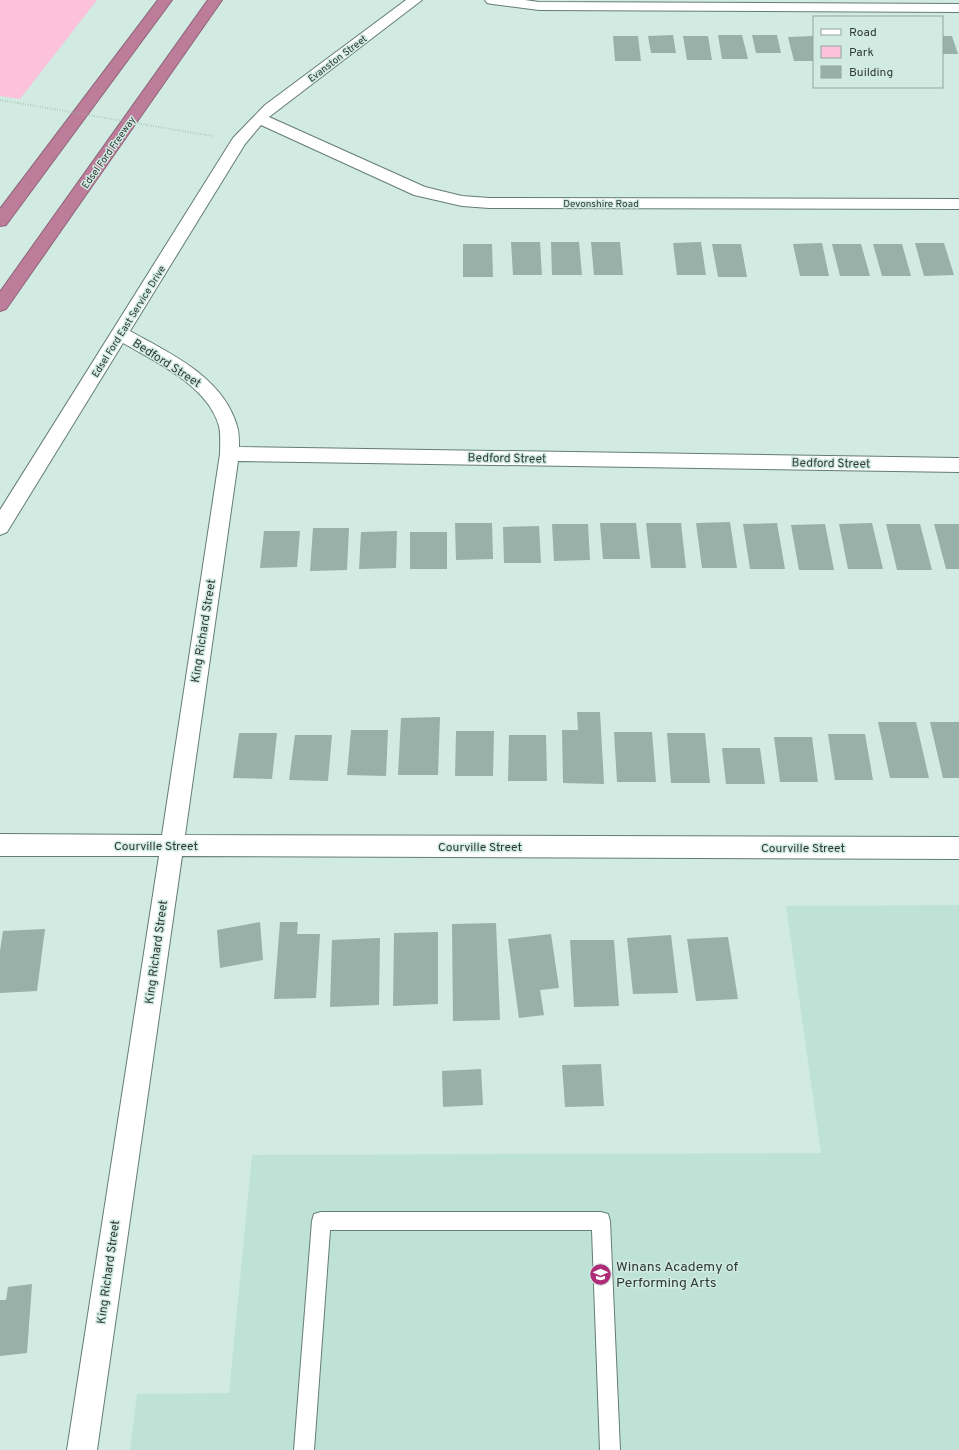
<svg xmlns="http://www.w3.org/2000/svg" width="959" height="1450" font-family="Overpass,sans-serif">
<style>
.built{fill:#bfe2d6}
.green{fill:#fcc2dc}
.building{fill:#97b0a8}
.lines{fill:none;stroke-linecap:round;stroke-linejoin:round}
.service-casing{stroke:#647c74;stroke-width:2}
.minor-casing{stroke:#647c74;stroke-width:2}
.motorway-casing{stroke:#8c6578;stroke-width:2}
.path{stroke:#9cb0a9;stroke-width:2;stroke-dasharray:0.5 2;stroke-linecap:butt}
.service{fill:#fff;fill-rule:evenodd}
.minor{fill:#fff;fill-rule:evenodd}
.motorway{fill:#be7c9b;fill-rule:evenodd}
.path-bridge{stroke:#9cb0a9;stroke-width:2;stroke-dasharray:0.5 2;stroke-linecap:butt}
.labels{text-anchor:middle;stroke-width:3;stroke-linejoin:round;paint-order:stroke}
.far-street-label{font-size:10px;fill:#303a36;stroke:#d1ebe2}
.street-label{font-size:12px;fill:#303a36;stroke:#d1ebe2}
.near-poi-label{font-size:14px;fill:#303a36;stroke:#d1ebe2;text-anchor:start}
</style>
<rect width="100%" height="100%" fill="#d1ebe2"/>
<path class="built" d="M959,905v545h-829l7,-56 92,-1 23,-238 569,-2 -35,-247z"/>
<path class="green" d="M0,0h97l-77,99 -20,-3z"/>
<g class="building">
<path d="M673,35l3,18h-25l-3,-17z"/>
<path d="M718,35h24l6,24h-26z"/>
<path d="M752,35h25l4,18h-25z"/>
<path d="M613,36h25l3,25h-26z"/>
<path d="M683,36h25l4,24h-25z"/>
<path d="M813,36l1,25h-20l-6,-24z"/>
<path d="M942,36h10l6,18h-16z"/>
<path d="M511,242h29l2,33h-29z"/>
<path d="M551,242h28l3,33h-30z"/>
<path d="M591,242h29l3,33h-29z"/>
<path d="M701,242l5,33h-29l-4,-32z"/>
<path d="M822,243l7,33h-29l-7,-32z"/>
<path d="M915,243h29l10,32 -30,1z"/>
<path d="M463,244h29l1,33h-30z"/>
<path d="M712,244h29l6,33h-29z"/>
<path d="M832,244h29l9,32h-30z"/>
<path d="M873,244h29l9,32h-29z"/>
<path d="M730,522l7,46h-35l-6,-45z"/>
<path d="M455,523h37l1,36 -37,1z"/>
<path d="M600,523h36l4,36h-37z"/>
<path d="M646,523h35l5,45h-35z"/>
<path d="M777,523l8,46h-35l-7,-45z"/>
<path d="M872,523l11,46h-35l-9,-45z"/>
<path d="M552,524h36l2,36 -36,1z"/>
<path d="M825,524l9,46h-35l-8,-45z"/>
<path d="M886,524h34l12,46h-35z"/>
<path d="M934,524h25v45h-13z"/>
<path d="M539,526l2,37h-37l-1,-36z"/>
<path d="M313,528h36l-2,42 -37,1z"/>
<path d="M264,531h36l-3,36 -37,1z"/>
<path d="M397,531l-1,37 -37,1 2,-37z"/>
<rect x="410" y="532" width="37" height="37"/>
<path d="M577,712h23l4,72 -41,-1 -1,-53h16z"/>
<path d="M440,717l-2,58h-40l3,-57z"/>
<path d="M878,722h38l13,56h-39z"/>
<path d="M930,722h29v56h-16z"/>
<path d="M351,730h37l-2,46 -39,-1z"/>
<path d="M456,731h38l-1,45h-38z"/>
<path d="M614,732h38l4,50h-39z"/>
<path d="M239,733h38l-5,46 -39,-1z"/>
<path d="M667,733h38l5,50h-39z"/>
<path d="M828,734h37l8,46h-38z"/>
<path d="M295,735h37l-4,46 -39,-1z"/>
<path d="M509,735h37l1,46h-39z"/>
<path d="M774,737h38l6,45h-38z"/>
<path d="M722,748h38l5,36h-39z"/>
<path d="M260,922l3,38 -43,8 -3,-38z"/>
<path d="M280,922h18l-1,12h23l-4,64 -42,1z"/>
<path d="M496,923l4,97 -47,1 -1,-97z"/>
<path d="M45,929l-8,62 -37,2v-42l3,-20z"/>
<path d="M438,932v72l-45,2 1,-73z"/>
<path d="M551,934l8,54 -19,2 4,25 -25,3 -11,-79z"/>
<path d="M671,935l7,58 -45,1 -6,-56z"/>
<path d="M728,937l10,62 -42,2 -9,-62z"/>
<path d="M380,938l-1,67 -49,2 2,-67z"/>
<path d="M570,940h44l5,66 -45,1z"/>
<path d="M601,1064l3,42 -39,1 -3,-42z"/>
<path d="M481,1069l2,36 -40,2 -1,-36z"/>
<path d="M32,1284l-5,69 -27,3v-56h6l2,-13z"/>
</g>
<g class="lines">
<defs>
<path id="service" d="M321,1212h280l7,2 2,7 10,229h-20l-8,-220h-262l-16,220h-20l18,-229 2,-7z"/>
<g id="minor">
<path d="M406,0h16l-153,117 156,70 37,9 27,2 470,1v10l-470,-1 -27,-2 -48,-11 -153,-70 -16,19 -115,187c41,23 93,46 107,95 2,6 2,14 2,21l720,11v14l-721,-11 -53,374 774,2v22l-777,-3 -85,594h-30l92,-594h-159v-22l162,1 58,-381c0,-9 1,-19 -1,-28 -11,-40 -63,-64 -96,-83l-116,189 -7,3v-25l233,-372 32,-33z"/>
<path d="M485,0h40l14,2 420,2v8l-420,-2 -47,-6 -5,-1z"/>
</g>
<g id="motorway">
<path d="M158,0h14l-166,225 -6,1v-17z"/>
<path d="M208,0h14l-216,309 -6,2v-19z"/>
</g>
</defs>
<use href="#service" class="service-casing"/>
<use href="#minor" class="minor-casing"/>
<use href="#motorway" class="motorway-casing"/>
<g class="path">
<path d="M0,100l18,3"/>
<path d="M188,132l25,4"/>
</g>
<use href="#service" class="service"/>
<use href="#minor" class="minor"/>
<use href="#motorway" class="motorway"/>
<path class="path-bridge" d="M18,103l170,29"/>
</g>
<defs>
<symbol id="school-disc" viewBox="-11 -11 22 22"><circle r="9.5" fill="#ae2c77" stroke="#d1ebe2"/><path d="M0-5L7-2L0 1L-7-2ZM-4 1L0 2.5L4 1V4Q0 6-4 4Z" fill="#fff"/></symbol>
</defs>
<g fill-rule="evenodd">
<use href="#school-disc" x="588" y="1262" width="25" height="25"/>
</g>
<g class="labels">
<g class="far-street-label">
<text transform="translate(337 58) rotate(-37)" y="4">Evanston Street</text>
<text transform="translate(108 152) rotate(-55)" y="4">Edsel Ford Freeway</text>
<text x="601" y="207">Devonshire Road</text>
<text transform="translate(128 321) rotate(-58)" y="4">Edsel Ford East Service Drive</text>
</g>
<g class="street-label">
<text transform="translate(167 363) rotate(33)" y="4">Bedford Street</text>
<text transform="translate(507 458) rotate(1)" y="4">Bedford Street</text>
<text transform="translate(831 463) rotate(1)" y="4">Bedford Street</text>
<text transform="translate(203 631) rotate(-81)" y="4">King Richard Street</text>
<text x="156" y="850">Courville Street</text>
<text x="480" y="851">Courville Street</text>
<text x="803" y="852">Courville Street</text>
<text transform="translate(156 952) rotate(-82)" y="4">King Richard Street</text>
<text transform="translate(108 1272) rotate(-82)" y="4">King Richard Street</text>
</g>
<g class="near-poi-label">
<text x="616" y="1271">Winans Academy of<tspan x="616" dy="16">Performing Arts</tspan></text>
</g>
</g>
<rect x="813" y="16" width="130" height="72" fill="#d1ebe2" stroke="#91a49d"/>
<rect x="821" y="29" width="20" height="6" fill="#ffffff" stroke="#91a49d"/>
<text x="849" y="36" font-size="12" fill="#303a36">Road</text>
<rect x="821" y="46" width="20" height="12" fill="#fcc2dc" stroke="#91a49d"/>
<text x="849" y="56" font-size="12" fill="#303a36">Park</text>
<rect x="821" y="66" width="20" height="12" fill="#97b0a8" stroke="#91a49d"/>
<text x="849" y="76" font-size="12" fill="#303a36">Building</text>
</svg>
